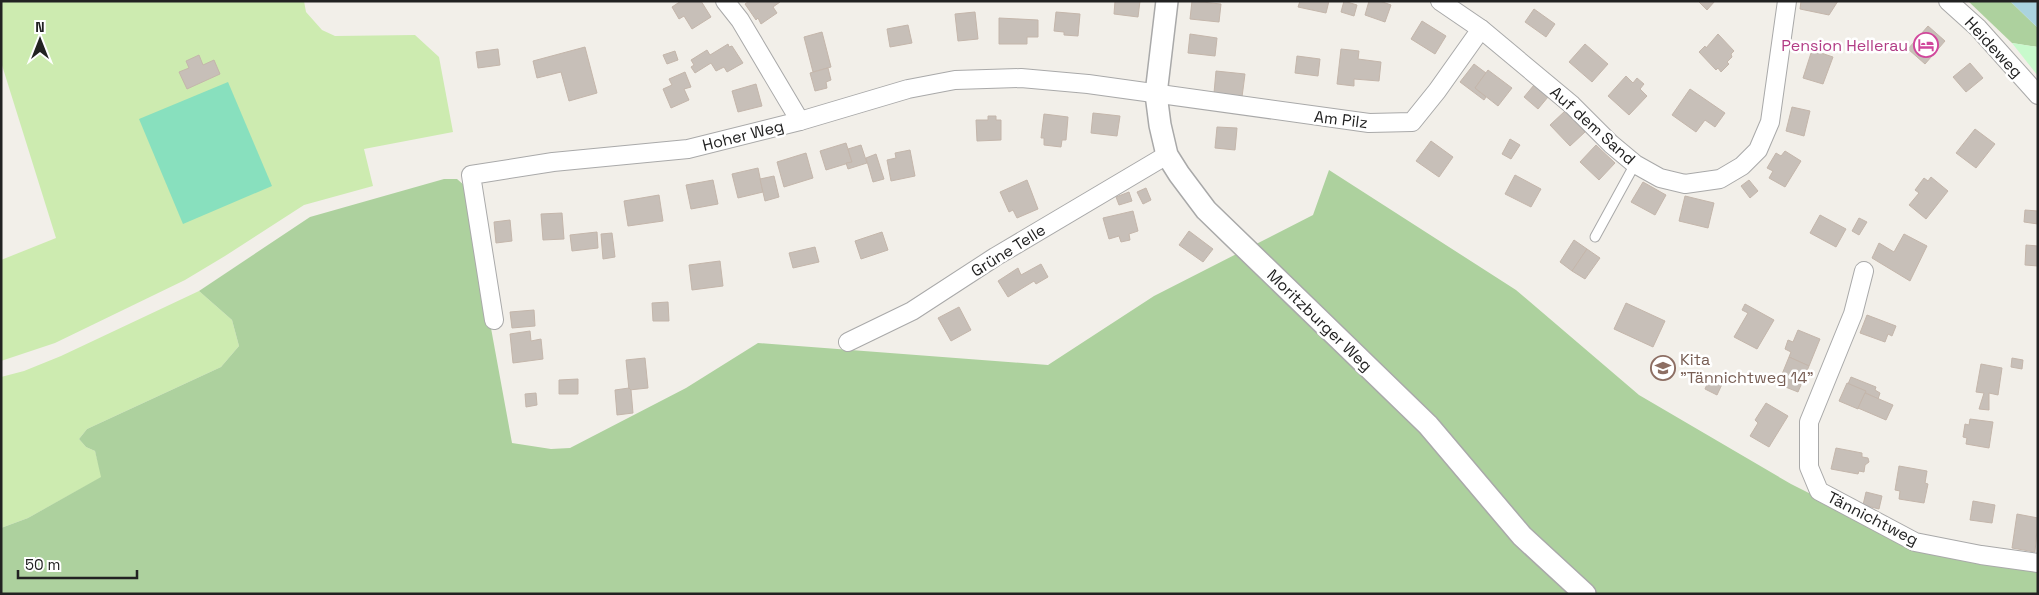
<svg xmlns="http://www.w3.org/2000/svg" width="2039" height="595" font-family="'Space Grotesk',sans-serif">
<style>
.grass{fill:#cdebb0}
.forest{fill:#add19e}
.park{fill:#c8facc}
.pitch{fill:#88e0be}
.water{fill:#aad3df}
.building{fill:#c7bfb8;stroke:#c4b6ab}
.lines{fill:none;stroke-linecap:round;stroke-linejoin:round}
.service-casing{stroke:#a9a9a9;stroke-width:11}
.minor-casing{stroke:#a9a9a9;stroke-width:20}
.tertiary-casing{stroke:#a9a9a9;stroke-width:24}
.service{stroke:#fff;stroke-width:9}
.minor{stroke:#fff;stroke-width:18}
.tertiary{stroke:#fff;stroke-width:21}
.labels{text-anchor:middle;stroke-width:5;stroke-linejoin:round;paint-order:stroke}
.hotel-label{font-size:16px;fill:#b23c85;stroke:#fff;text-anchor:end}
.street-label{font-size:16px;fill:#222;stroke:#fff}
.education-label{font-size:16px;fill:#785e54;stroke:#fff;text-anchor:start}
</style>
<rect width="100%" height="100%" fill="#f2efe9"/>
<g class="grass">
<path d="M1,1h303l2,11 16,18 13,6 80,-1 24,22 14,75 -89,17 9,37 -69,19 -79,51 -40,24 -130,63 -54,18v-101l55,-22 -55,-176z"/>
<path d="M199,291l33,29 7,26 -18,21 -134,62 -8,10 7,8 9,4 7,26 -74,41 -27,10v-151l23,-6 37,-15z"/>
</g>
<g class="forest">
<path d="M1968,1h42l28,27v19l-26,-4z"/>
<path d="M1329,170l187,120 123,105 152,89 123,62 124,22v26h-2037v-66l27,-10 73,-41 -6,-26 -9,-4 -7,-8 8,-10 134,-62 18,-21 -7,-26 -33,-29 111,-74 134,-38h13l8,7 47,257 39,6 19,-1 116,-60 72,-45 290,22 106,-69 159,-81z"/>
</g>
<path class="park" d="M2012,43l26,4v29z"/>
<path class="pitch" d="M228,82l44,104 -89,38 -44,-105z"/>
<path class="water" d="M2010,1h28v27z"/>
<g class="building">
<path d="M681,1h20l10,16 -19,12 -8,-13 -5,3 -7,-12z"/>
<path d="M749,1h31v1l-7,5 4,6 -16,11 -3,-6 -2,2 -11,-16z"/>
<path d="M1115,1h25l-2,16 -24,-3z"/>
<path d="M1192,1l29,3 -2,18 -29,-3z"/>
<path d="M1300,1h29l-3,12 -28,-6z"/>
<path d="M1344,1l13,4 -3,11 -13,-4z"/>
<path d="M1369,1h11l11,4 -6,17 -20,-7z"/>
<path d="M1698,1h17l-8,9z"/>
<path d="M1801,1h37l-9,14 -29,-6z"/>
<path d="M1534,9l21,15 -9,13 -21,-15z"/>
<path d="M975,12l3,27 -20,2 -3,-27z"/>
<path d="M1056,12l24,2 -2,22 -14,-1v-3l-10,-1z"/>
<path d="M999,18l39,2v17h-11v7h-28z"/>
<path d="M1422,21l24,15 -11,18 -24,-15z"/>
<path d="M908,25l4,18 -22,4 -3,-18z"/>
<path d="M1928,26l17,15 -20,23 -17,-15z"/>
<path d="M822,32l9,35 -18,5 -9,-35z"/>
<path d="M1190,34l27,4 -2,18 -27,-3z"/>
<path d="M1718,34l16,17 -3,3 1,3 -5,5 2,2 -8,8 -3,-4 -2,2 -17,-18 6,-6 1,2z"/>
<path d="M728,44l1,3 3,-1 11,17 -16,9 -3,-5 -8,4 -5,-8 -16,10 -4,-6 3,-2 -3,-5 16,-10 3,5z"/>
<path d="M1585,44l23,20 -16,18 -23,-20z"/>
<path d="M585,47l12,46 -28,8 -8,-29 -24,6 -4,-17z"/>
<path d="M498,49l2,16 -22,3 -2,-16z"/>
<path d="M1341,49l18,2 -1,8 23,3 -2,19 -25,-2v7l-17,-2z"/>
<path d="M1812,50l21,7 -10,27 -20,-6z"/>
<path d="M675,51l3,9 -11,4 -4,-9z"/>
<path d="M199,55l4,10 11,-5 6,14 -33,15 -8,-17 10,-4 -3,-7z"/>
<path d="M1297,56l23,3 -2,17 -23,-3z"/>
<path d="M1970,63l13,15 -17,14 -13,-15z"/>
<path d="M1474,64l12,9 -11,15 11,9 -2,3 -24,-18z"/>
<path d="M828,68l3,12 -5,2 1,6 -12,3 -5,-18z"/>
<path d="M1488,70l24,18 -14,18 -23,-18z"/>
<path d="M1216,71l29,3 -3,23 -28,-4z"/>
<path d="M685,72l6,15 -7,2 5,11 -18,8 -8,-19 9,-4 -3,-6z"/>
<path d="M1626,76l7,7 4,-5 7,6 -4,5 7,7 -18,19 -21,-19z"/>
<path d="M756,84l6,22 -24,6 -6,-21z"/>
<path d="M1534,85l14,12 -10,12 -14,-12z"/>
<path d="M1690,89l35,24 -10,14 -10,-7 -9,12 -24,-17z"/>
<path d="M1792,107l18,4 -6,25 -18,-5z"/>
<path d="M1565,111l20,21 -15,14 -20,-21z"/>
<path d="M1093,113l27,3 -3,20 -26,-3z"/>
<path d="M1044,114l24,3 -2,23h-4l-1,7 -17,-2v-7h-3z"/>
<path d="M988,116h8v4h5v20l-24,1 -1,-21h12z"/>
<path d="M1217,127l20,1 -2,22 -20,-2z"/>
<path d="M1975,129l20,15 -19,24 -20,-15z"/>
<path d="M1510,139l10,6 -9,14 -9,-5z"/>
<path d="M1431,141l22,16 -14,20 -23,-16z"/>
<path d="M846,143l6,19 -26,8 -6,-19z"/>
<path d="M861,145l6,18 -19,6 -2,-6 6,-1 -4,-13z"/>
<path d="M1596,145l19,18 -16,17 -19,-18z"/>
<path d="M910,150l5,26 -24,5 -4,-21 9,-2 -1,-5z"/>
<path d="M1785,151l16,10 -16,26 -16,-9 4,-7 -6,-3 9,-15 5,3z"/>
<path d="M806,153l7,25 -29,9 -7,-25z"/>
<path d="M876,154l8,25 -11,3 -7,-24z"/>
<path d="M758,168l5,24 -25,6 -6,-24z"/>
<path d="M1515,175l26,14 -10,18 -26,-13z"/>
<path d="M774,176l5,21 -14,4 -5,-22z"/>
<path d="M1931,177l17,14 -22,28 -17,-14 10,-12 -4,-3 9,-12 4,3z"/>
<path d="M713,180l5,24 -27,5 -5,-24z"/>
<path d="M1027,180l11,29 -21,9 -4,-8 -4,2 -9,-20z"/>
<path d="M1749,180l9,11 -8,7 -9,-12z"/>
<path d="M1643,182l23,13 -11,20 -24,-13z"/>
<path d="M1146,188l5,12 -8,4 -6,-12z"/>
<path d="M1129,192l3,9 -13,4 -3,-8z"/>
<path d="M659,195l4,26 -35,5 -4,-25z"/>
<path d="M1685,196l29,7 -6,25 -29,-7z"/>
<path d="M2025,210l13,1v13l-14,-2z"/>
<path d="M1133,211l5,20 -9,3 1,6 -9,2 -2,-6 -10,3 -6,-21z"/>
<path d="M562,213l2,26 -21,1 -2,-26z"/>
<path d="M1820,215l26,14 -10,18 -26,-14z"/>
<path d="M1859,218l8,4 -8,13 -7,-4z"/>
<path d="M510,220l2,21 -16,2 -2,-21z"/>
<path d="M1189,231l24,18 -10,13 -24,-17z"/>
<path d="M597,232l1,16 -26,3 -2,-16z"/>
<path d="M882,232l6,18 -27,9 -6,-18z"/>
<path d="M612,233l3,24 -12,2 -2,-25z"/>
<path d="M1904,234l23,12 -17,35 -38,-23 7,-15 15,9z"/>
<path d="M1574,240l13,9 -15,22 -12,-9z"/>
<path d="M2026,245l12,1v20l-13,-1z"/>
<path d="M815,247l4,15 -26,6 -4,-15z"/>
<path d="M1587,249l13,9 -15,21 -13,-8z"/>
<path d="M720,261l3,25 -31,4 -3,-25z"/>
<path d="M1041,264l7,13 -12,7 -2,-3 -26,16 -10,-16 20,-13 3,7z"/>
<path d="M668,302l1,19h-16l-1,-18z"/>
<path d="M1626,303l39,18 -12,26 -39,-18z"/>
<path d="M1745,304l29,16 -17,29 -23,-12 14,-24 -6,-3z"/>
<path d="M959,307l12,23 -20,11 -13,-23z"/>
<path d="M534,310l1,16 -23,2 -2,-16z"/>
<path d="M1867,315l29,11 -4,10 -4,-2 -3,8 -25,-9z"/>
<path d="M1798,330l22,9 -11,27 -20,-9 2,-5 -6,-3 3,-9 5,2z"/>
<path d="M530,331l1,10 10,-2 2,20 -30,4 -3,-29z"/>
<path d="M1789,357l20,9 -11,26 -20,-8z"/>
<path d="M645,358l3,30 -19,2 -3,-30z"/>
<path d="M2012,358l11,2 -1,9 -11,-2z"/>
<path d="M1981,364l21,4 -4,27 -9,-2v17l-10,-1 5,-16 -8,-1z"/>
<path d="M1711,375l13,5 -7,15 -12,-6z"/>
<path d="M1851,377l25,10 -1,3 5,3 -2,6 -30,-15z"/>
<path d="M578,379v15h-19v-14z"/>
<path d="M1847,383l19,8 -8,18 -19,-8z"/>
<path d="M629,388l2,2 2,23 -16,2 -2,-25z"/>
<path d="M536,393l1,12 -11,2 -1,-13z"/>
<path d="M1865,393l28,12 -7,15 -28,-12z"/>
<path d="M1766,403l22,13 -19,31 -19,-11 8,-13 -3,-3z"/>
<path d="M1970,419l23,3 -4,26 -23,-4 1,-6 -4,-1 2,-13 4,1z"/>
<path d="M1836,448l26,5v4l6,1 1,4 -4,3 -1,7 -5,-1 -1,3 -27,-5z"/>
<path d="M1899,466l28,5 -2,12 3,1 -4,19 -25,-4 1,-8 -5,-1z"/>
<path d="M1866,492l16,4 -3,13 -16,-4z"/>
<path d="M1973,501l22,4 -3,18 -22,-3z"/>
<path d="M2017,514l21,4 -3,34 -23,-4z"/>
</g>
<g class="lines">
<defs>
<path id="service" d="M1595,237l40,-73"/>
<g id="minor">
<path d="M725,1l15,19 60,101"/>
<path d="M1440,1l41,28 91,76 39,39 24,20 25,14 25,6 35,-5 22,-13 16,-16 12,-28 17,-121"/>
<path d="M1948,1l30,27 60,67"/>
<path d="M1864,271l-11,43 -44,108v45l10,24 96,51 66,13 57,8"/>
<path d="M494,320l-23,-145 82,-13 135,-13 112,-28 108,-32 47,-9 66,-2 67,6 281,39 43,-1 25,-31 44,-62"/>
<path d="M848,342l64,-31 83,-54 172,-102"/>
</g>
<path id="tertiary" d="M1167,1l-11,93 4,31 7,30 12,19 27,36 222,215 94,111 63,58"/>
</defs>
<use href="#service" class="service-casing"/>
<use href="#minor" class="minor-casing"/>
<use href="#tertiary" class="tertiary-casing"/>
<use href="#service" class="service"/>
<use href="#minor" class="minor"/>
<use href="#tertiary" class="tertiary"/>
</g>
<defs>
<symbol id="hotel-ring" viewBox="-11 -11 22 22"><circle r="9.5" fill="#fff" stroke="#d1479c" stroke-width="1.5"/><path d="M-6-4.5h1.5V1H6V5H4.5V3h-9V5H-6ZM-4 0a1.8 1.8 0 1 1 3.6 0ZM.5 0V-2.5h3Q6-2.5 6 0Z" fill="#d1479c"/></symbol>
<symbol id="school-ring" viewBox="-11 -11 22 22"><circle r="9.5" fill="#fff" stroke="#8d6e63" stroke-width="1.5"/><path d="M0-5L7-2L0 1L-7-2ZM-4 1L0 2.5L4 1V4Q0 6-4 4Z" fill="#8d6e63"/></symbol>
</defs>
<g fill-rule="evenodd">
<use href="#hotel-ring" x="1912" y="31" width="28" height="28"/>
<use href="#school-ring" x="1649" y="354" width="28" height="28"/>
</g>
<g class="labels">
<g class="hotel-label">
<text x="1908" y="51">Pension Hellerau</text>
</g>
<g class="street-label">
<text transform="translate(1994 47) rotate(47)" y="6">Heideweg</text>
<text transform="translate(1341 119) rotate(7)" y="6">Am Pilz</text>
<text transform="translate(1593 125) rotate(42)" y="6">Auf dem Sand</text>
<text transform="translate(743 135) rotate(-14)" y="6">Hoher Weg</text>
<text transform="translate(1008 250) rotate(-32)" y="6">Grüne Telle</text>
<text transform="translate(1320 320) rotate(44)" y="6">Moritzburger Weg</text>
<text transform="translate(1873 518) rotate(27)" y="6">Tännichtweg</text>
</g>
<g class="education-label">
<text x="1680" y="365">Kita<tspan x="1680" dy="18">"Tännichtweg 14"</tspan></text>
</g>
</g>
<rect width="2039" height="595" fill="none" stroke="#222222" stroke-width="5"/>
<g transform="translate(40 40)" stroke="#ffffff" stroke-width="4" paint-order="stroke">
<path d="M0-4L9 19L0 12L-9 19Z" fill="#222222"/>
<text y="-8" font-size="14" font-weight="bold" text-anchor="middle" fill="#222222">N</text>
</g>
<path d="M18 570v8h119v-8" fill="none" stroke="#222222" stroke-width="2.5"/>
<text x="25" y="570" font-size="15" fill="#222222" stroke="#ffffff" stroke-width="4" paint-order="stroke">50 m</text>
</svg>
